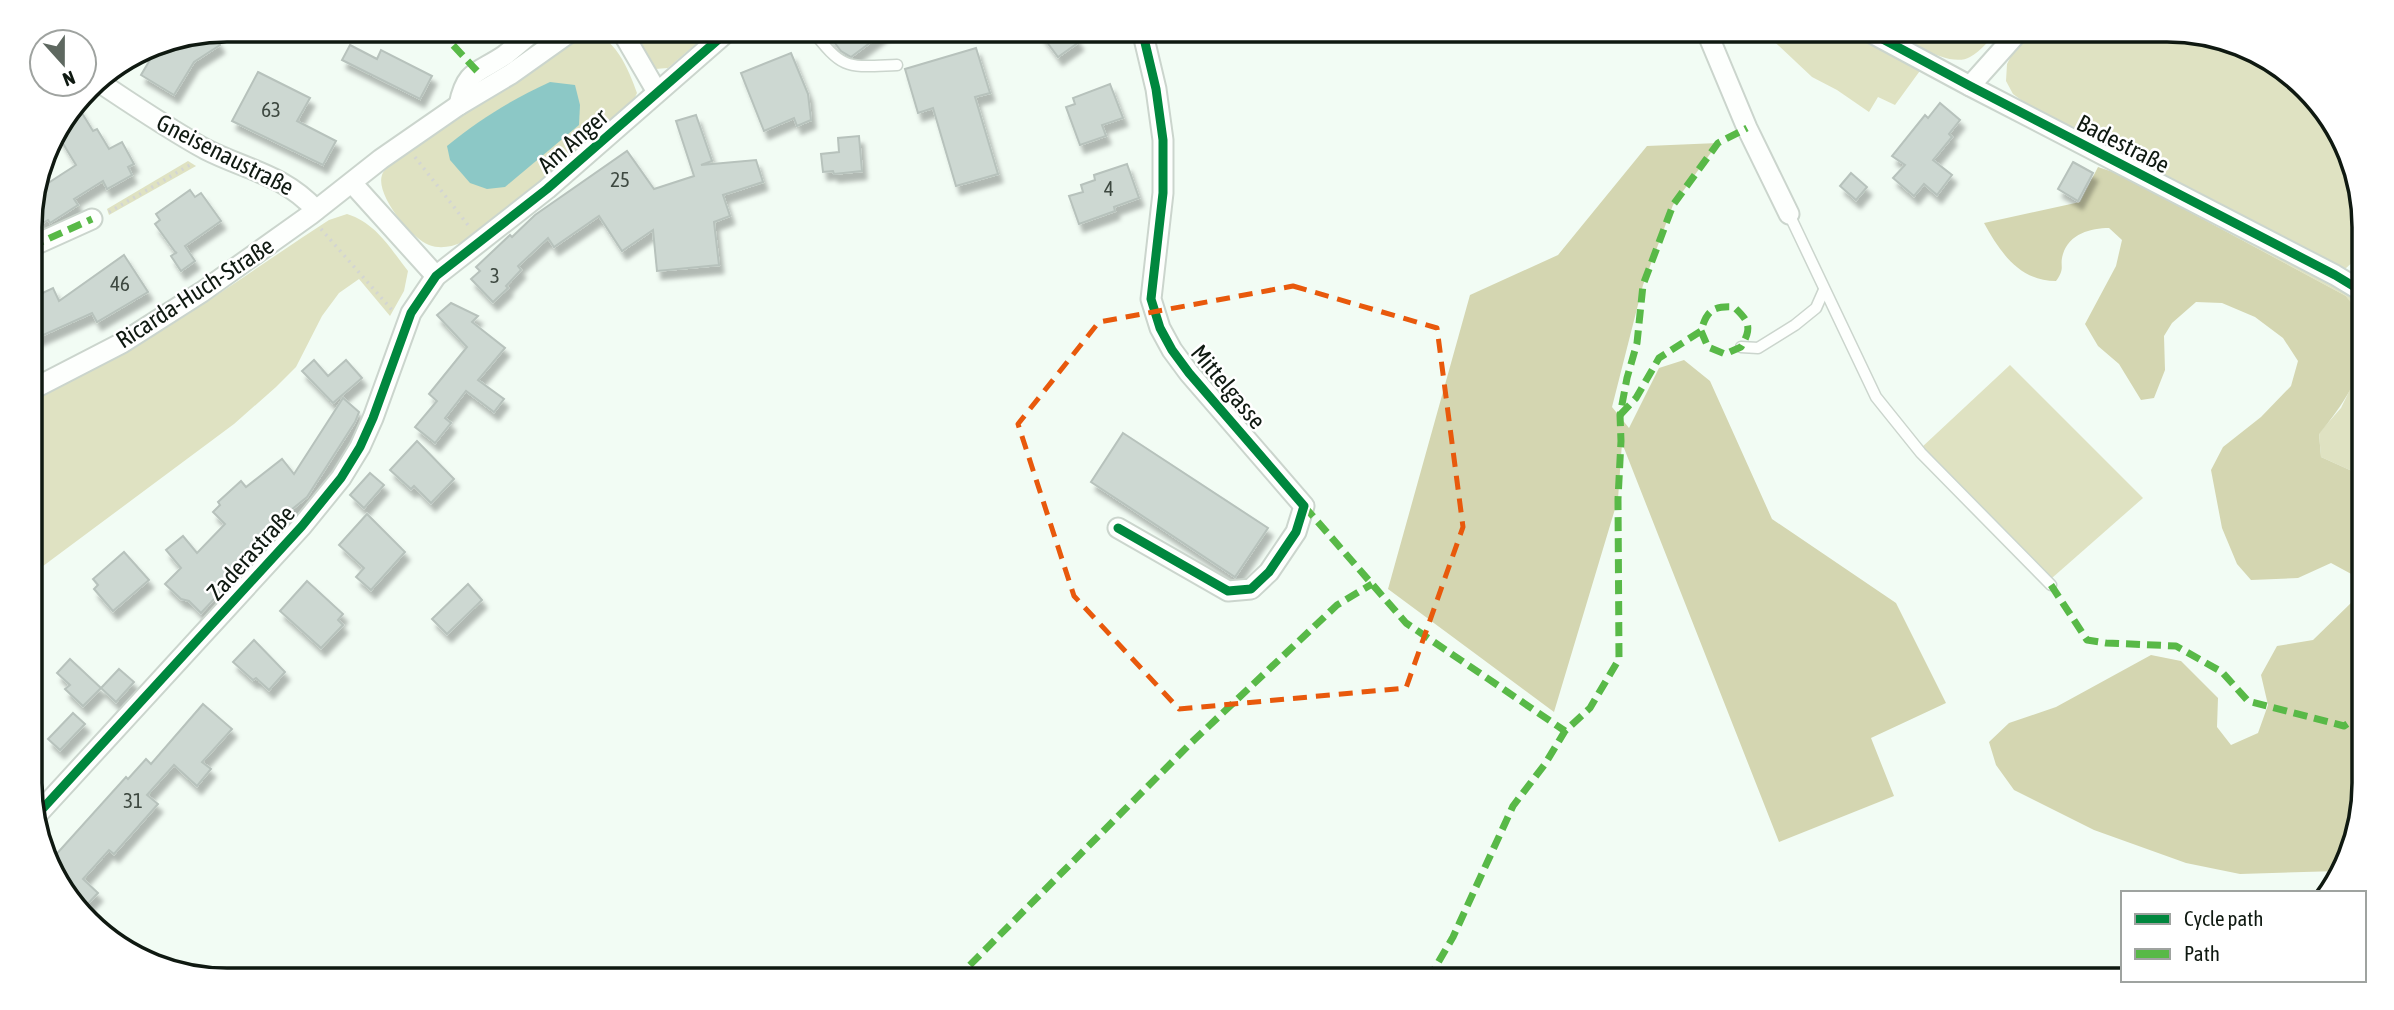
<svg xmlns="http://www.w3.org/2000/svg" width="2394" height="1010" font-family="'Asap Condensed',sans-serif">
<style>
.green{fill:#dfe2c2}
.forest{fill:#d4d6b1}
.water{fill:#8cc8c6}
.building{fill:#cdd8d2;stroke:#b7c2bc;stroke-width:2;filter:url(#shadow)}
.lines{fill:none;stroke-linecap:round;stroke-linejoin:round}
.lane-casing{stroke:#cbd5cd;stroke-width:13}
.street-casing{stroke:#cbd5cd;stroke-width:23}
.path{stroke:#d3d5d3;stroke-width:3.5;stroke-dasharray:2 5;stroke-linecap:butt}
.lane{stroke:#fdfffd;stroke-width:10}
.street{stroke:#fdfffd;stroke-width:19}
.quiet{stroke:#58b947;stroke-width:7;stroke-dasharray:14 7;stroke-linecap:butt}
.cycleway-casing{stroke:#fff;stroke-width:13}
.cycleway{stroke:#00873e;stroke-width:9}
.marked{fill:none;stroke:#e8590c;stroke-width:5;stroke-dasharray:14 9;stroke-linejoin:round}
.labels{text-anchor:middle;stroke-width:5;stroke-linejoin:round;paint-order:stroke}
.number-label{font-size:21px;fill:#3e4941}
.street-label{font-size:24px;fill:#0f1911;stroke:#fff}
.rim{fill:none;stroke:#0f1911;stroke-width:3.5}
</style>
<defs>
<filter id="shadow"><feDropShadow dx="4.5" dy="8" stdDeviation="2" flood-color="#0004"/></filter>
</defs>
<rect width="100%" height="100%" fill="#f2fcf4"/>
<g class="green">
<path d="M628,30h84l-44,38 -13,1 -18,-20z"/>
<path d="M1762,30h91l69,38 -27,37 -17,-8 -9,15 -32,-22 -25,-13z"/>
<path d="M1888,30h111c-8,8 -18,21 -29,27 -20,12 -63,-17 -82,-27z"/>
<path d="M2036,30h131l75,15 81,62 40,94v62l-7,-4 -11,10 -187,-94 -126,-67 -19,-14 -7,-13 1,-17 5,-10z"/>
<path d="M587,33c27,0 42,37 50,60l-8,17 -148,123c-15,8 -34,19 -52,12 -17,-6 -54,-50 -47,-70 1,-4 7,-9 9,-13l185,-125z"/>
<path d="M188,161l8,5 -87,49 -2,-6z"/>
<path d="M2119,174l15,4 229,121v23l-17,-26z"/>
<path d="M347,214c29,9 43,34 61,57l-4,20 -14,25 -31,-37 -20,14 -17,23 -26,51 -20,20 -42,37 -203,151v-176c107,-44 201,-116 298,-179z"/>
<path d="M2363,363v105l-11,3 -31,-14 -2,-24 22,-25z"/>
<path d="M2010,365l133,133 -91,80 -131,-130z"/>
</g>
<g class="forest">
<path d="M1718,143l-45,62 -30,80 -31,122 17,21 30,-60 25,-8 26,21 62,138 124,84 50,100 -75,35 23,58 -115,46 -157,-399 -4,56 -64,213 -166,-123 82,-294 88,-40 89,-109z"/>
<path d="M2098,167l21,7 227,122c6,8 15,19 17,28 7,44 -18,78 -44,110l2,23 31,14 11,-3 1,315 -15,75 -10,13 -99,3 -54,-11 -92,-33 -80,-40 -18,-25 -7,-23 20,-19 47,-16 95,-52 30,6 37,37 -1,29 14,18 27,-12 10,-28 -7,-30 16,-29 36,-6 40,-39 2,-25 -24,-13 -33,15 -47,2 -14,-16 -15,-36 -11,-58 12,-23 38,-30 30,-31 7,-25 -15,-23 -28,-21 -33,-14 -26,-1 -24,21 -8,13 1,34 -11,28 -13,2 -22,-36 -21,-18 -13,-22 31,-58 6,-26 -13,-12c-18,0 -40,6 -46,26 -4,13 3,13 -7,27 -37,0 -56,-29 -72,-58l96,-21z"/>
</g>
<path class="water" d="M550,82l25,3 5,20 -1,20 -74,62 -18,2 -17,-6 -20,-23 -3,-14c33,-27 64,-46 103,-64z"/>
<g class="building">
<path d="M825,30h62l-36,27 -10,-6z"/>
<path d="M1038,30h32l9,12 -21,15z"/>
<path d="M212,33l8,12 -26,17 -20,33 -33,-20 19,-32z"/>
<path d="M350,45l27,14 4,-9 51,26 -12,23 -78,-39z"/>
<path d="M976,48l14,45 -15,4 23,77 -42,12 -23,-78 -15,5 -13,-44z"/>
<path d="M791,53l17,41 3,26 -14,6 -3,-8 -30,13 -23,-58z"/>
<path d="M258,72l52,26 -13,23 39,20 -13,24 -91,-44z"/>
<path d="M1110,84l13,34 -21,7 4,11 -26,9 -14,-38 9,-3 -2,-6z"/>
<path d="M1940,103l20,17 -11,14 3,3 -19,23 19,15 -15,20 -13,-11 -10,12 -21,-18 12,-13 -13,-9 33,-41 3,3z"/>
<path d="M77,105l16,26 4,-2 12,20 13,-7 12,22 -6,3 4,8 -25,14 -4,-8 -29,18 4,6 -28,18 -2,-3 -7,4 -10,-15 5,-18 40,-26 -20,-33z"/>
<path d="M696,115l16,46 -11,4 55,-5 7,22 -40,13 7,21 -16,6 5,43 -62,6 -4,-41 -31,21 -23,-35 -45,31 -6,-9 -30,28 3,4 -15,16 2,2 -15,14 -22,-23 9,-8 -4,-4 34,-32 2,2 23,-22 92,-64 27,38 40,-13 -18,-55z"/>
<path d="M859,136l3,35 -28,3 -1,-3 -10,1 -2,-18 18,-2 -1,-14z"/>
<path d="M2073,162l20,11 -15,28 -20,-12z"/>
<path d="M1127,164l12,34 -25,9 1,4 -36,13 -10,-28 14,-4 -2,-7 14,-5 -1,-5z"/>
<path d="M1851,173l16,14 -11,13 -16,-14z"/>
<path d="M190,190l5,7 6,-4 20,28 -36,25 10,15 -14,10 -10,-15 6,-4 -1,1 -21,-29 5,-4 -4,-6z"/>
<path d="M124,255l24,37 -51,30 -5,-9 -62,28v-42l23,-11 6,13z"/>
<path d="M451,303l27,13 -6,6 33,26 -27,32 26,19 -10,13 -28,-21 -21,27 6,5 -16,20 -20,-16 22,-26 -8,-7 38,-47 -30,-32z"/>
<path d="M314,360l14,16 18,-16 16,18 -29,25 -31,-32z"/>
<path d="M343,398l16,14 -4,10 -48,75 -22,18 4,4 -88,94 -12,-12 -8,-2 -16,-15 16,-16 -15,-18 17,-14 14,17 28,-29 -12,-12 7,-7 -2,-3 23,-21 5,6 36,-28 12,15z"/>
<path d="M1123,433l145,95 -33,49 -144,-95z"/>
<path d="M417,441l37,38 -23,24 -17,-17 -3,3 -21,-19z"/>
<path d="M370,473l14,12 -20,23 -14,-13z"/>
<path d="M367,514l38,38 -34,38 -15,-13 8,-9 -25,-23z"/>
<path d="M124,552l25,28 -36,31 -19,-22 4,-4 -5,-6z"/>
<path d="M307,581l36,33 -5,6 5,5 -22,23 -41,-37z"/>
<path d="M468,584l14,16 -35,34 -15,-15z"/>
<path d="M254,640l31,32 -16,18 -13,-12 -3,2 -20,-18z"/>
<path d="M70,659l31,29 -18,18 -18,-17 5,-4 -13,-12z"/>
<path d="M119,669l15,13 -18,20 -15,-14z"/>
<path d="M203,704l29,25 -30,33 9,7 -14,17 -23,-21 -27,30 11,9 -44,50 -5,-4 -26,29 15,14 -17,18 -10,-8 -19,-44 74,-82 2,2 18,-20 5,5z"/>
<path d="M73,713l12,11 -25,26 -12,-11z"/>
</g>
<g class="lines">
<defs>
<g id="lane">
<path d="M812,30c32,41 35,37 85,35"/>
<path d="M1789,214l87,183 45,56 130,132"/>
<path d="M1741,347l17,1 37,-23 21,-17 8,-18"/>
</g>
<g id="street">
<path d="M621,30l36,62"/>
<path d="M1706,30l41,98 42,86"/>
<path d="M1866,30l104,56 365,189 28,17"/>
<path d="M96,80c36,24 71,48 109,69 41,21 78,25 111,61"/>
<path d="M1970,86l50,-56"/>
<path d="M459,105c7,-36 20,-32 46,-50 10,-8 20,-17 30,-25"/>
<path d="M352,183l84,93"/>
<path d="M30,247l62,-28"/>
<path d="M31,390l91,-47 80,-51 108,-77 71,-56 78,-54 52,-31 62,-44"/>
<path d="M1118,528l110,63 23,-2 18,-17 27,-40 8,-26 -115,-133 -17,-23 -12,-22 -9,-29 12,-106v-53l-7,-51 -14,-59"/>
<path d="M35,817l267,-291 39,-48 19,-31 13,-29 38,-105 25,-37 111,-87 182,-159"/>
</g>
</defs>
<use href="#lane" class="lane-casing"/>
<use href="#street" class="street-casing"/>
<g class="path">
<path d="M415,157l53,68"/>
<path d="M109,212l81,-47"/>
<path d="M321,229l71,81"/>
</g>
<use href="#lane" class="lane"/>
<use href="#street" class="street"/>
<g class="quiet">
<path d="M439,30l38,41"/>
<path d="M30,247l62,-28"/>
<path d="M1620,415l16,-17 23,-40 42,-27c6,-21 12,-25 33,-24 16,15 18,21 7,40l-16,7 -17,-7 -7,-16"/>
<path d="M1304,506l102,117 159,108"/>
<path d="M2051,585l36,55 19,3 70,3 46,26 26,29 96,25 20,-13"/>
<path d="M955,980l237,-238 145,-137 35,-21"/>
<path d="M1428,980l25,-43 60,-131 32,-42 20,-33 25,-23 29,-49 -1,-160 3,-58 -1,-26 7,-37 10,-35 6,-58 30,-80 45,-62 29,-15"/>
</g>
<defs>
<g id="cycleway">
<path d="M1866,30l104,56 365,189 28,17"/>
<path d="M1118,528l110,63 23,-2 18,-17 27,-40 8,-26 -115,-133 -17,-23 -12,-22 -9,-29 12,-106v-53l-7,-51 -14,-59"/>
<path d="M35,817l267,-291 39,-48 19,-31 13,-29 38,-105 25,-37 111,-87 182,-159"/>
</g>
</defs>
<use href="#cycleway" class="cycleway-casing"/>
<use href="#cycleway" class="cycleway"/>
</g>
<path class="marked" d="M1293,286l144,42 26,199 -57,161 -227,21 -105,-113 -56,-172 81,-102z"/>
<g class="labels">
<g class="number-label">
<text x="271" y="117">63</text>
<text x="620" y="187">25</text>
<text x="1109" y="196">4</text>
<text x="495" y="283">3</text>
<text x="120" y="291">46</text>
<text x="133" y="808">31</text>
</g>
<g class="street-label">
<text transform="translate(573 141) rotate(-41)" y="8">Am Anger</text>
<text transform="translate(2123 144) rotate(27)" y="8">Badestraße</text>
<text transform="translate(225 155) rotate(27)" y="8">Gneisenaustraße</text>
<text transform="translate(195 293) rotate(-33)" y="8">Ricarda-Huch-Straße</text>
<text transform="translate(1228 387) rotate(50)" y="8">Mittelgasse</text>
<text transform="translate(251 553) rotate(-48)" y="8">Zaderastraße</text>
</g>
</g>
<path d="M0 0H2394V1010H0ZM227 42H2167A185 185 0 0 1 2352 227V783A185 185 0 0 1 2167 968H227A185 185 0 0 1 42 783V227A185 185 0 0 1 227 42Z" fill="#fff" fill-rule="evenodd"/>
<path class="rim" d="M227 42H2167A185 185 0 0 1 2352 227V783A185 185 0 0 1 2167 968H227A185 185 0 0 1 42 783V227A185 185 0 0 1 227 42Z"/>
<rect x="2121" y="891" width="245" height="91" fill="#ffffff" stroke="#9fa3a0" stroke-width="2"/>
<rect x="2135" y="914" width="35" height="10" fill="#00873e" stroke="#9fa3a0" stroke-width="2"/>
<text x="2184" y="926" font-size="21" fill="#0f1911">Cycle path</text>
<rect x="2135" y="949" width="35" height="10" fill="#58b947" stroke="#9fa3a0" stroke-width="2"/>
<text x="2184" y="961" font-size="21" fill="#0f1911">Path</text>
<g transform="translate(63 63) rotate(159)"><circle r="33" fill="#ffffff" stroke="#9fa3a0" stroke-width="2"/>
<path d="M0-5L12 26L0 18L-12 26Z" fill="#5e6860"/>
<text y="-10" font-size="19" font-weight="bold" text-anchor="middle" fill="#0f1911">N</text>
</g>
</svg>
